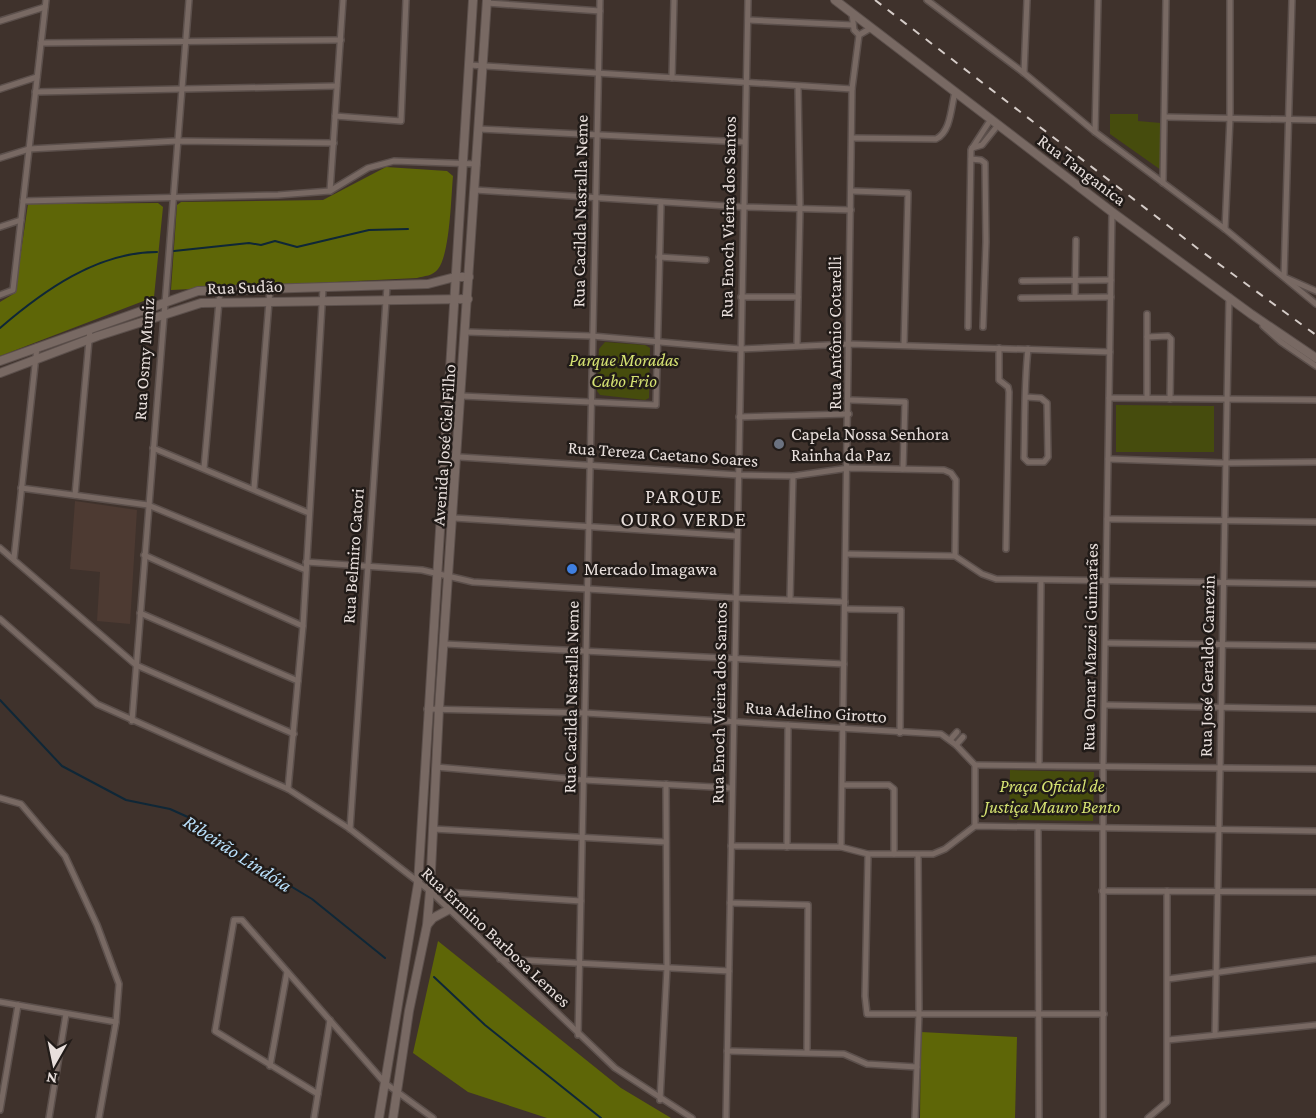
<svg xmlns="http://www.w3.org/2000/svg" width="1316" height="1118" font-family="'Crimson Pro',serif">
<style>
.built{fill:#4d3a32}
.green{fill:#464c0d}
.forest{fill:#5e6607}
.lines{fill:none;stroke-linecap:round;stroke-linejoin:round}
.stream{stroke:#0f2737;stroke-width:2}
.street-casing{stroke:#5c504c;stroke-width:8}
.secondary-casing{stroke:#5c504c;stroke-width:10}
.street{stroke:#786963;stroke-width:5}
.secondary{stroke:#786963;stroke-width:8}
.rail{stroke:#d5ccc8;stroke-width:2;stroke-dasharray:8 8;stroke-linecap:butt}
.worship-dot{fill:#6b7280;stroke:#211b18;stroke-width:2}
.shop-dot{fill:#3f7fe0;stroke:#211b18;stroke-width:2}
.labels{text-anchor:middle;stroke-width:5;stroke-linejoin:round;paint-order:stroke}
.street-label{font-size:18px;fill:#e8dfdc;stroke:#211b18}
.park-label{font-size:18px;font-style:italic;fill:#d5e272;stroke:#211b18}
.poi-label{font-size:18px;fill:#e8dfdc;stroke:#211b18;text-anchor:start}
.neighbourhood-label{font-size:20px;letter-spacing:1.5px;fill:#e8dfdc;stroke:#211b18}
.water-label{font-size:20px;font-style:italic;fill:#b9dffa;stroke:#211b18}
</style>
<rect width="100%" height="100%" fill="#3f322c"/>
<path class="built" d="M75,501l62,9 -7,114 -33,-3 3,-49 -30,-3z"/>
<g class="green">
<path d="M1110,114h28v7l23,2v47l-51,-36z"/>
<path d="M605,342l40,3 5,3 -1,50 -4,2 -45,-5 -3,-4 2,-42z"/>
<path d="M1116,405l98,1v46h-98z"/>
<path d="M1010,770l84,2 -1,49 -84,-1z"/>
</g>
<g class="forest">
<path d="M386,167l61,4 6,5c-2,21 -3,78 -15,93 -5,7 -14,7 -21,9l-246,12 6,-85 4,-3 142,-2z"/>
<path d="M158,203l5,4 -9,90 -154,59v-54l15,-9 13,-89z"/>
<path d="M438,941l183,147 50,30h-124l-79,-26 -55,-39z"/>
<path d="M921,1032l96,5 -2,81h-95z"/>
</g>
<g class="lines">
<g class="stream">
<path d="M174,251l75,-8 12,2 14,-4 22,6 72,-17 39,-1"/>
<path d="M0,328c43,-37 97,-76 157,-76"/>
<path d="M0,700l62,66 64,34 44,9 20,9 59,43 63,38 73,59"/>
<path d="M434,977l51,48 116,93"/>
</g>
<defs>
<g id="street">
<path d="M927,0l97,73 71,59 130,97 91,75"/>
<path d="M1292,0l-8,277 32,14"/>
<path d="M487,3l113,8"/>
<path d="M852,13l2,17 5,5 12,-7"/>
<path d="M748,20l105,5"/>
<path d="M0,21l45,-14"/>
<path d="M41,43l300,-3"/>
<path d="M469,65l383,24"/>
<path d="M1024,73l3,-73"/>
<path d="M672,78l2,-78"/>
<path d="M0,89l37,-12"/>
<path d="M35,92l302,-6"/>
<path d="M335,116l66,5 5,-121"/>
<path d="M1165,117l151,3"/>
<path d="M479,129l265,13"/>
<path d="M1095,132l3,-132"/>
<path d="M852,138l84,1c15,-7 15,-32 19,-47"/>
<path d="M972,148l10,-3 16,-20"/>
<path d="M0,158l29,-9 148,-8 157,2"/>
<path d="M971,159l10,1 4,3 1,79 -3,85"/>
<path d="M1163,183l3,-183"/>
<path d="M475,190l268,17 108,3"/>
<path d="M330,191l13,-191"/>
<path d="M852,191l56,2 -4,152"/>
<path d="M23,201l255,-6 52,-4 38,-23 26,-7 83,3"/>
<path d="M0,227l21,-7"/>
<path d="M1225,229l5,-111v-118"/>
<path d="M659,257l47,3"/>
<path d="M1022,281l89,-1"/>
<path d="M0,295l13,-5 33,-290"/>
<path d="M741,297h57"/>
<path d="M1075,297l1,-57"/>
<path d="M1021,298l90,-1"/>
<path d="M1263,326l18,16 35,24"/>
<path d="M968,327l3,-177 20,-31"/>
<path d="M466,332l126,4 148,13 109,-5 261,8"/>
<path d="M1147,337l21,-1 3,3 -1,60"/>
<path d="M797,346l3,-137 -2,-123"/>
<path d="M999,348v32l9,7 1,5 -3,157"/>
<path d="M462,396l194,9 5,-203"/>
<path d="M1026,397l15,1 6,5 1,54 -4,5h-16l-4,-4c1,-36 0,-73 4,-109"/>
<path d="M1109,398l207,2"/>
<path d="M1147,398v-84"/>
<path d="M850,400l55,2 -2,67"/>
<path d="M739,417l110,-3"/>
<path d="M153,448l156,65"/>
<path d="M444,456l295,19 54,1 56,-8 95,2 7,3 5,7 -1,76"/>
<path d="M1108,459l117,4 91,-1"/>
<path d="M204,468l16,-178"/>
<path d="M21,488l127,17 158,65"/>
<path d="M254,488l16,-199"/>
<path d="M75,495l15,-166"/>
<path d="M454,518l283,18"/>
<path d="M1107,519l209,3"/>
<path d="M0,548l136,117 158,69"/>
<path d="M846,554l109,2 27,18 14,5 320,5"/>
<path d="M144,555l159,71"/>
<path d="M14,558l23,-211"/>
<path d="M306,562l116,8 51,12 263,16 109,4"/>
<path d="M790,600l3,-124"/>
<path d="M845,609l56,1 -1,123"/>
<path d="M140,613l158,68"/>
<path d="M0,619l97,85 191,85 62,40 80,62 185,177 77,50"/>
<path d="M1106,643l210,3"/>
<path d="M445,644l399,20"/>
<path d="M1105,705l211,4"/>
<path d="M427,709l158,4 356,21 15,11 19,20"/>
<path d="M132,721l57,-721"/>
<path d="M950,740l7,-8"/>
<path d="M956,745l7,-8"/>
<path d="M975,765l341,4"/>
<path d="M975,765v61"/>
<path d="M1039,765l2,-184"/>
<path d="M436,767l148,13 148,8"/>
<path d="M843,785h46l5,4v65"/>
<path d="M288,789l15,-163 20,-338"/>
<path d="M0,798l21,6 44,52 32,69 22,59 -3,38 -17,96"/>
<path d="M1038,827l1,291"/>
<path d="M350,829l37,-543"/>
<path d="M433,829l233,13"/>
<path d="M731,846l110,1 27,7h65l12,-5 30,-23 341,5"/>
<path d="M787,847l1,-122"/>
<path d="M841,847l11,-758 7,-54"/>
<path d="M868,854l-3,142 2,18h237"/>
<path d="M430,891l151,10"/>
<path d="M1102,891l214,1"/>
<path d="M730,903l78,2 -1,147"/>
<path d="M448,910l7,-17"/>
<path d="M500,959l229,12"/>
<path d="M1168,979l148,-20"/>
<path d="M0,1002l116,20"/>
<path d="M578,1035l22,-1035"/>
<path d="M1215,1035l14,-738"/>
<path d="M1168,1040l148,-15"/>
<path d="M727,1051l117,3 23,10 50,3"/>
<path d="M270,1066l17,-94"/>
<path d="M318,1094l-103,-63 19,-111h8l143,163 48,35"/>
<path d="M660,1100l7,-132 -1,-184"/>
<path d="M0,1110l18,-105"/>
<path d="M49,1118l17,-104"/>
<path d="M314,1118l16,-98"/>
<path d="M726,1118l22,-1118"/>
<path d="M915,1118l4,-105 -1,-158"/>
<path d="M1103,1118v-353l9,-553"/>
<path d="M1148,1118l19,-16v-211"/>
</g>
<g id="secondary">
<path d="M835,0l277,212 139,102 65,44"/>
<path d="M0,361l198,-70 230,-7 27,-7h14"/>
<path d="M0,373l98,-37 103,-33 267,-4"/>
<path d="M428,924l5,-6 15,-8"/>
<path d="M379,1118l39,-234 55,-884"/>
<path d="M393,1118l16,-107 18,-86 3,-34 9,-182 48,-709"/>
</g>
</defs>
<use href="#street" class="street-casing"/>
<use href="#secondary" class="secondary-casing"/>
<use href="#street" class="street"/>
<use href="#secondary" class="secondary"/>
<path class="rail" d="M875,0l322,248 119,87"/>
</g>
<circle class="worship-dot" cx="779" cy="444" r="6"/>
<circle class="shop-dot" cx="572" cy="569" r="6"/>
<g class="labels">
<g class="street-label">
<text transform="translate(1082 170) rotate(37)" y="6">Rua Tanganica</text>
<text transform="translate(580 211) rotate(-89)" y="6">Rua Cacilda Nasralla Neme</text>
<text transform="translate(728 217) rotate(-89)" y="6">Rua Enoch Vieira dos Santos</text>
<text transform="translate(245 287) rotate(-2)" y="6">Rua Sudão</text>
<text transform="translate(835 333) rotate(-90)" y="6">Rua Antônio Cotarelli</text>
<text transform="translate(144 359) rotate(-86)" y="6">Rua Osmy Muniz</text>
<text transform="translate(444 445) rotate(-86)" y="6">Avenida José Ciel Filho</text>
<text transform="translate(663 454) rotate(4)" y="6">Rua Tereza Caetano Soares</text>
<text transform="translate(353 556) rotate(-86)" y="6">Rua Belmiro Catori</text>
<text transform="translate(1090 647) rotate(-89)" y="6">Rua Omar Mazzei Guimarães</text>
<text transform="translate(1207 666) rotate(-89)" y="6">Rua José Geraldo Canezin</text>
<text transform="translate(571 697) rotate(-89)" y="6">Rua Cacilda Nasralla Neme</text>
<text transform="translate(719 703) rotate(-89)" y="6">Rua Enoch Vieira dos Santos</text>
<text transform="translate(816 712) rotate(4)" y="6">Rua Adelino Girotto</text>
<text transform="translate(496 937) rotate(43)" y="6">Rua Ermino Barbosa Lemes</text>
</g>
<g class="park-label">
<text x="624" y="366">Parque Moradas<tspan x="624" dy="21">Cabo Frio</tspan></text>
<text x="1052" y="792">Praça Oficial de<tspan x="1052" dy="21">Justiça Mauro Bento</tspan></text>
</g>
<g class="poi-label">
<text x="791" y="440">Capela Nossa Senhora<tspan x="791" dy="21">Rainha da Paz</tspan></text>
<text x="584" y="575">Mercado Imagawa</text>
</g>
<g class="neighbourhood-label">
<text x="684" y="503">PARQUE<tspan x="684" dy="23">OURO VERDE</tspan></text>
</g>
<g class="water-label">
<text transform="translate(238 853) rotate(33)" y="7">Ribeirão Lindóia</text>
</g>
</g>
<g transform="translate(54 1064) rotate(189)" stroke="#211b18" stroke-width="4.5" paint-order="stroke">
<path d="M0-4.5L10 22L0 15L-10 22Z" fill="#e8dfdc"/>
<text y="-9" font-size="16" font-weight="bold" text-anchor="middle" fill="#e8dfdc">N</text>
</g>
</svg>
